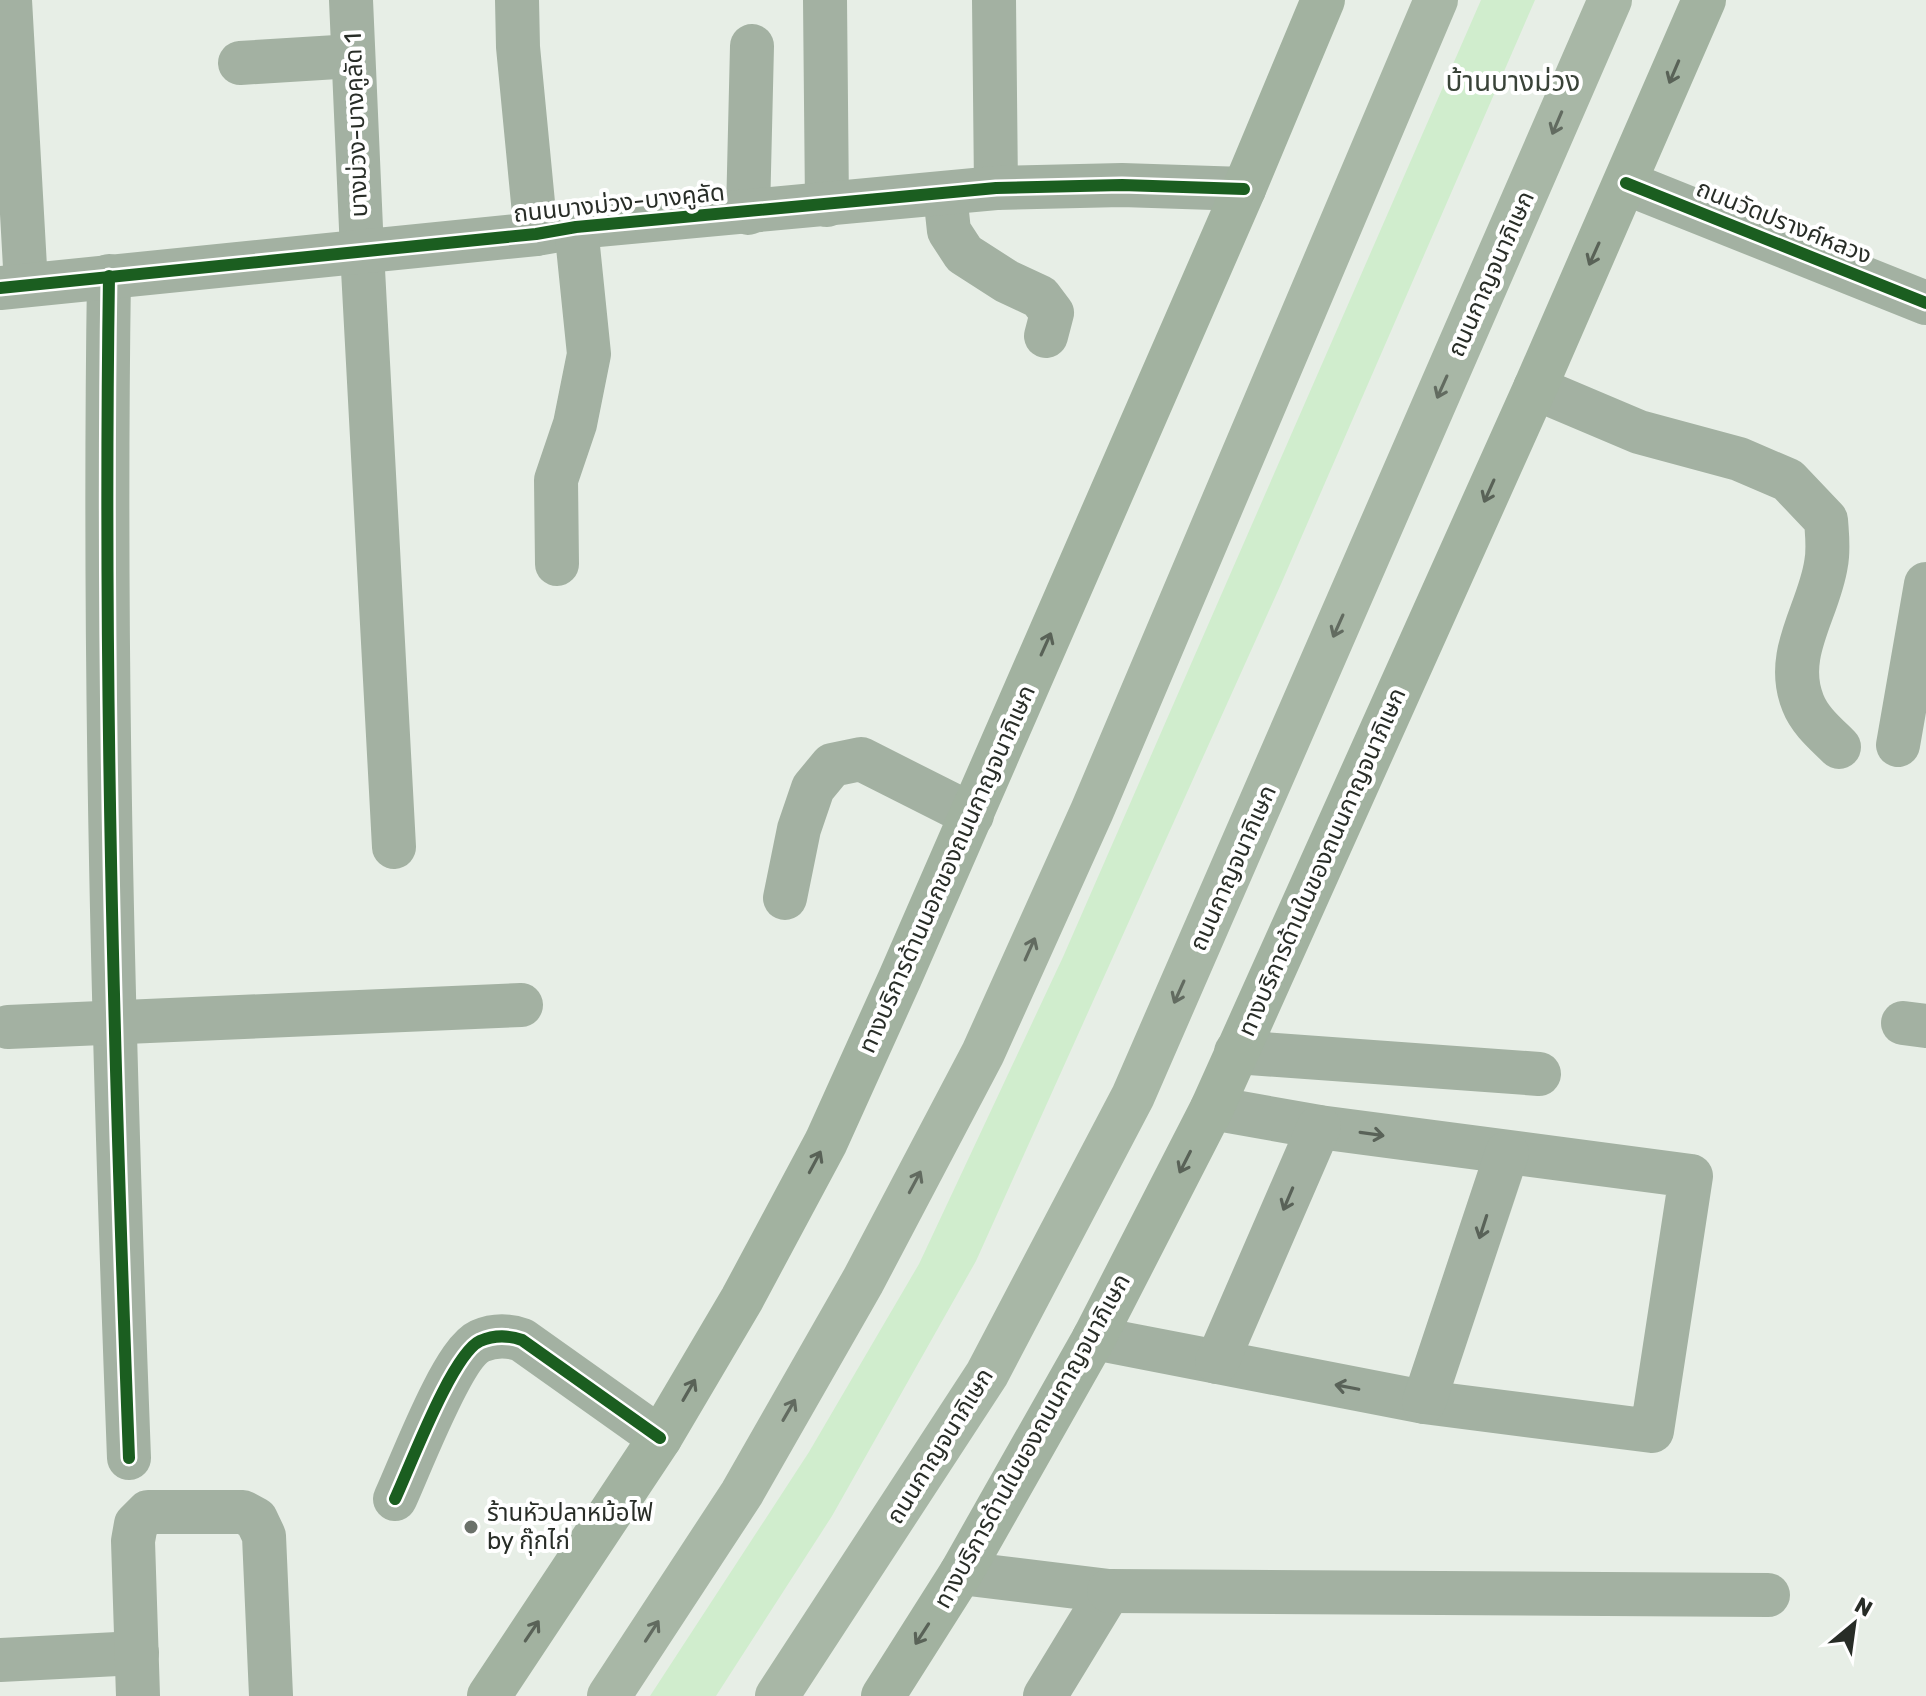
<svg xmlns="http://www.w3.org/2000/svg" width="1926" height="1696" font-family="Rubik,'Noto Sans Thai',sans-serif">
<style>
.green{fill:#d0edcd}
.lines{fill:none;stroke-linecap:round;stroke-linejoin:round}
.minor{stroke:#a3b1a2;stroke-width:44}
.major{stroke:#a2b2a0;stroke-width:44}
.highway{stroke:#a8b7a6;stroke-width:44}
.cycleway-casing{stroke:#fff;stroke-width:17}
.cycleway{stroke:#1b5e20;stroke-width:12}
.oneway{stroke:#596257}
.oneway2{stroke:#626b60}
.oneway3{stroke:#596258}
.poi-dot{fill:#6b716a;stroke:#fff;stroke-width:3}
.labels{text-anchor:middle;stroke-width:8;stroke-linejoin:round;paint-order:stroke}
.street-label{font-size:24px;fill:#282d27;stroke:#fff}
.poi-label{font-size:24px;fill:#282d27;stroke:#fff;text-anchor:start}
.quarter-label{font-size:28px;fill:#394338;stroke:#fff}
</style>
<rect width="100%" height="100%" fill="#e7eee6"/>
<path class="green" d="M1481,0h54l-254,584 -305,677 -144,255 -116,180h-66l159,-244 110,-188 144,-307z"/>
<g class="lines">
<g class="minor">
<path d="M10,0l16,285"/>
<path d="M351,0l11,251 32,596"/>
<path d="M517,0l1,47 18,187"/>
<path d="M825,0l2,205"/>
<path d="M994,0l2,188"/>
<path d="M240,63l113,-7"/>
<path d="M1626,183l300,120"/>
<path d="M945,194l4,37 15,23 42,27 34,16 12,16 -6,23"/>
<path d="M748,213l4,-167"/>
<path d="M109,276c-6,394 5,788 20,1182"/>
<path d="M0,288l536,-54 40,-7 420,-39 126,-3 122,4"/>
<path d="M1535,388l104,44 100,27 49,21 38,40c1,15 3,29 0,44 -7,47 -43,90 -23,139 7,18 23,31 36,44"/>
<path d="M557,564l-1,-84 19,-56 14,-70 -13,-127"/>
<path d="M1898,745l28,-161"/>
<path d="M785,898l14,-69 14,-41 19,-23 29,-6 111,56"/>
<path d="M1903,1023l23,3"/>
<path d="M8,1027l513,-22"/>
<path d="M1236,1052l303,22"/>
<path d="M1094,1338l330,64 228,29 39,-255 -372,-49 -107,-19"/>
<path d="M1217,1362l102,-235"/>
<path d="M1424,1402l83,-249"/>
<path d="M395,1499c15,-32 57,-145 85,-158 14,-6 28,-6 42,-1l138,98"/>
<path d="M961,1573l148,18 -64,105"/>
<path d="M1109,1591l659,4"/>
<path d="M0,1660l137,-7"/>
<path d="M138,1696l-5,-155 3,-17 12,-12h95l13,7 8,17 7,160"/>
</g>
<g class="major">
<path d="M489,1696l171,-258 82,-139 84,-157 74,-164 344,-789 79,-189"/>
<path d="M883,1696l78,-123 133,-235 118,-230 323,-720 169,-388"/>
</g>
<g class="highway">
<path d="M609,1696l133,-203 121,-212 120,-228 109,-242 344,-811"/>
<path d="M777,1696l210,-322 146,-278 477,-1096"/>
</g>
<defs>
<g id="cycleway">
<path d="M1626,183l300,120"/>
<path d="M109,276c-6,394 5,788 20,1182"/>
<path d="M0,288l536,-54 40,-7 420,-39 126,-3 122,4"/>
<path d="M395,1499c15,-32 57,-145 85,-158 14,-6 28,-6 42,-1l138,98"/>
</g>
</defs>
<use href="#cycleway" class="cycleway-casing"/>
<use href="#cycleway" class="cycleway"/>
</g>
<defs><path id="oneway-shaft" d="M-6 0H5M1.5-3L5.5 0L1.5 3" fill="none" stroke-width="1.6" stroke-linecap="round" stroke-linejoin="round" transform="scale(2)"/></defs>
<g class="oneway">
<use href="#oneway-shaft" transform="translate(1674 72) rotate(113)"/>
<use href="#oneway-shaft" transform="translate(1594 254) rotate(114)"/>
<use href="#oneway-shaft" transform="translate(1489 491) rotate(114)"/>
<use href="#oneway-shaft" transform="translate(1046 644) rotate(-66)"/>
<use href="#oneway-shaft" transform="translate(815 1162) rotate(-62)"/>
<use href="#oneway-shaft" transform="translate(1185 1162) rotate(117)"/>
<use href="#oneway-shaft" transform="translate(689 1390) rotate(-60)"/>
<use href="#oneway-shaft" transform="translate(532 1631) rotate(-56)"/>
<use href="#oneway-shaft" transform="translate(922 1634) rotate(123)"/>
</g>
<g class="oneway2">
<use href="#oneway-shaft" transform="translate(1557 123) rotate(113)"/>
<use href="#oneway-shaft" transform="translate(1442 387) rotate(114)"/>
<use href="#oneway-shaft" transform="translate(1338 626) rotate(114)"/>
<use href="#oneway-shaft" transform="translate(1030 949) rotate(-66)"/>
<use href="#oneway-shaft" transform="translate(1179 992) rotate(114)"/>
<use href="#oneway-shaft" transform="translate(915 1182) rotate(-62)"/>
<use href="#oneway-shaft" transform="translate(789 1410) rotate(-60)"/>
<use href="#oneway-shaft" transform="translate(652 1631) rotate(-57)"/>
</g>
<g class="oneway3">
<use href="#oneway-shaft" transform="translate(1372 1134) rotate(8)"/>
<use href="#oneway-shaft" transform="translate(1288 1199) rotate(113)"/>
<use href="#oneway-shaft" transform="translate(1483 1227) rotate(108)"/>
<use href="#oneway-shaft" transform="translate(1347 1387) rotate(-169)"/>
</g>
<circle class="poi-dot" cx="471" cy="1527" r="8"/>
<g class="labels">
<g class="street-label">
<text transform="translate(356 125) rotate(-92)" y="8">บางม่วง-บางคูลัด 1</text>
<text transform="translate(619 203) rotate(-6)" y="8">ถนนบางม่วง-บางคูลัด</text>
<text transform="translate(1784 222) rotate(22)" y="8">ถนนวัดปรางค์หลวง</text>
<text transform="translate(1491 274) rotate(-66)" y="8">ถนนกาญจนาภิเษก</text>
<text transform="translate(1322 862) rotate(-66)" y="8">ทางบริการด้านในของถนนกาญจนาภิเษก</text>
<text transform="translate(1233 868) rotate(-66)" y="8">ถนนกาญจนาภิเษก</text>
<text transform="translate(947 869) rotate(-66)" y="8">ทางบริการด้านนอกของถนนกาญจนาภิเษก</text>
<text transform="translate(1032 1441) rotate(-61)" y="8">ทางบริการด้านในของถนนกาญจนาภิเษก</text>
<text transform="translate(940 1446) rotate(-58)" y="8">ถนนกาญจนาภิเษก</text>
</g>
<g class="poi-label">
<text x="487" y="1521">ร้านหัวปลาหม้อไฟ<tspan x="487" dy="28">by กุ๊กไก่</tspan></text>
</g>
<g class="quarter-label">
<text x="1513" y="91">บ้านบางม่วง</text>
</g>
</g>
<g transform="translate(1854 1624) rotate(29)" stroke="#ffffff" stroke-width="6" paint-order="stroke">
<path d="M0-6L14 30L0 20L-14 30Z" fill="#282d27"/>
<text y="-12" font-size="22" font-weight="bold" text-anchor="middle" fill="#282d27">N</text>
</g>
</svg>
